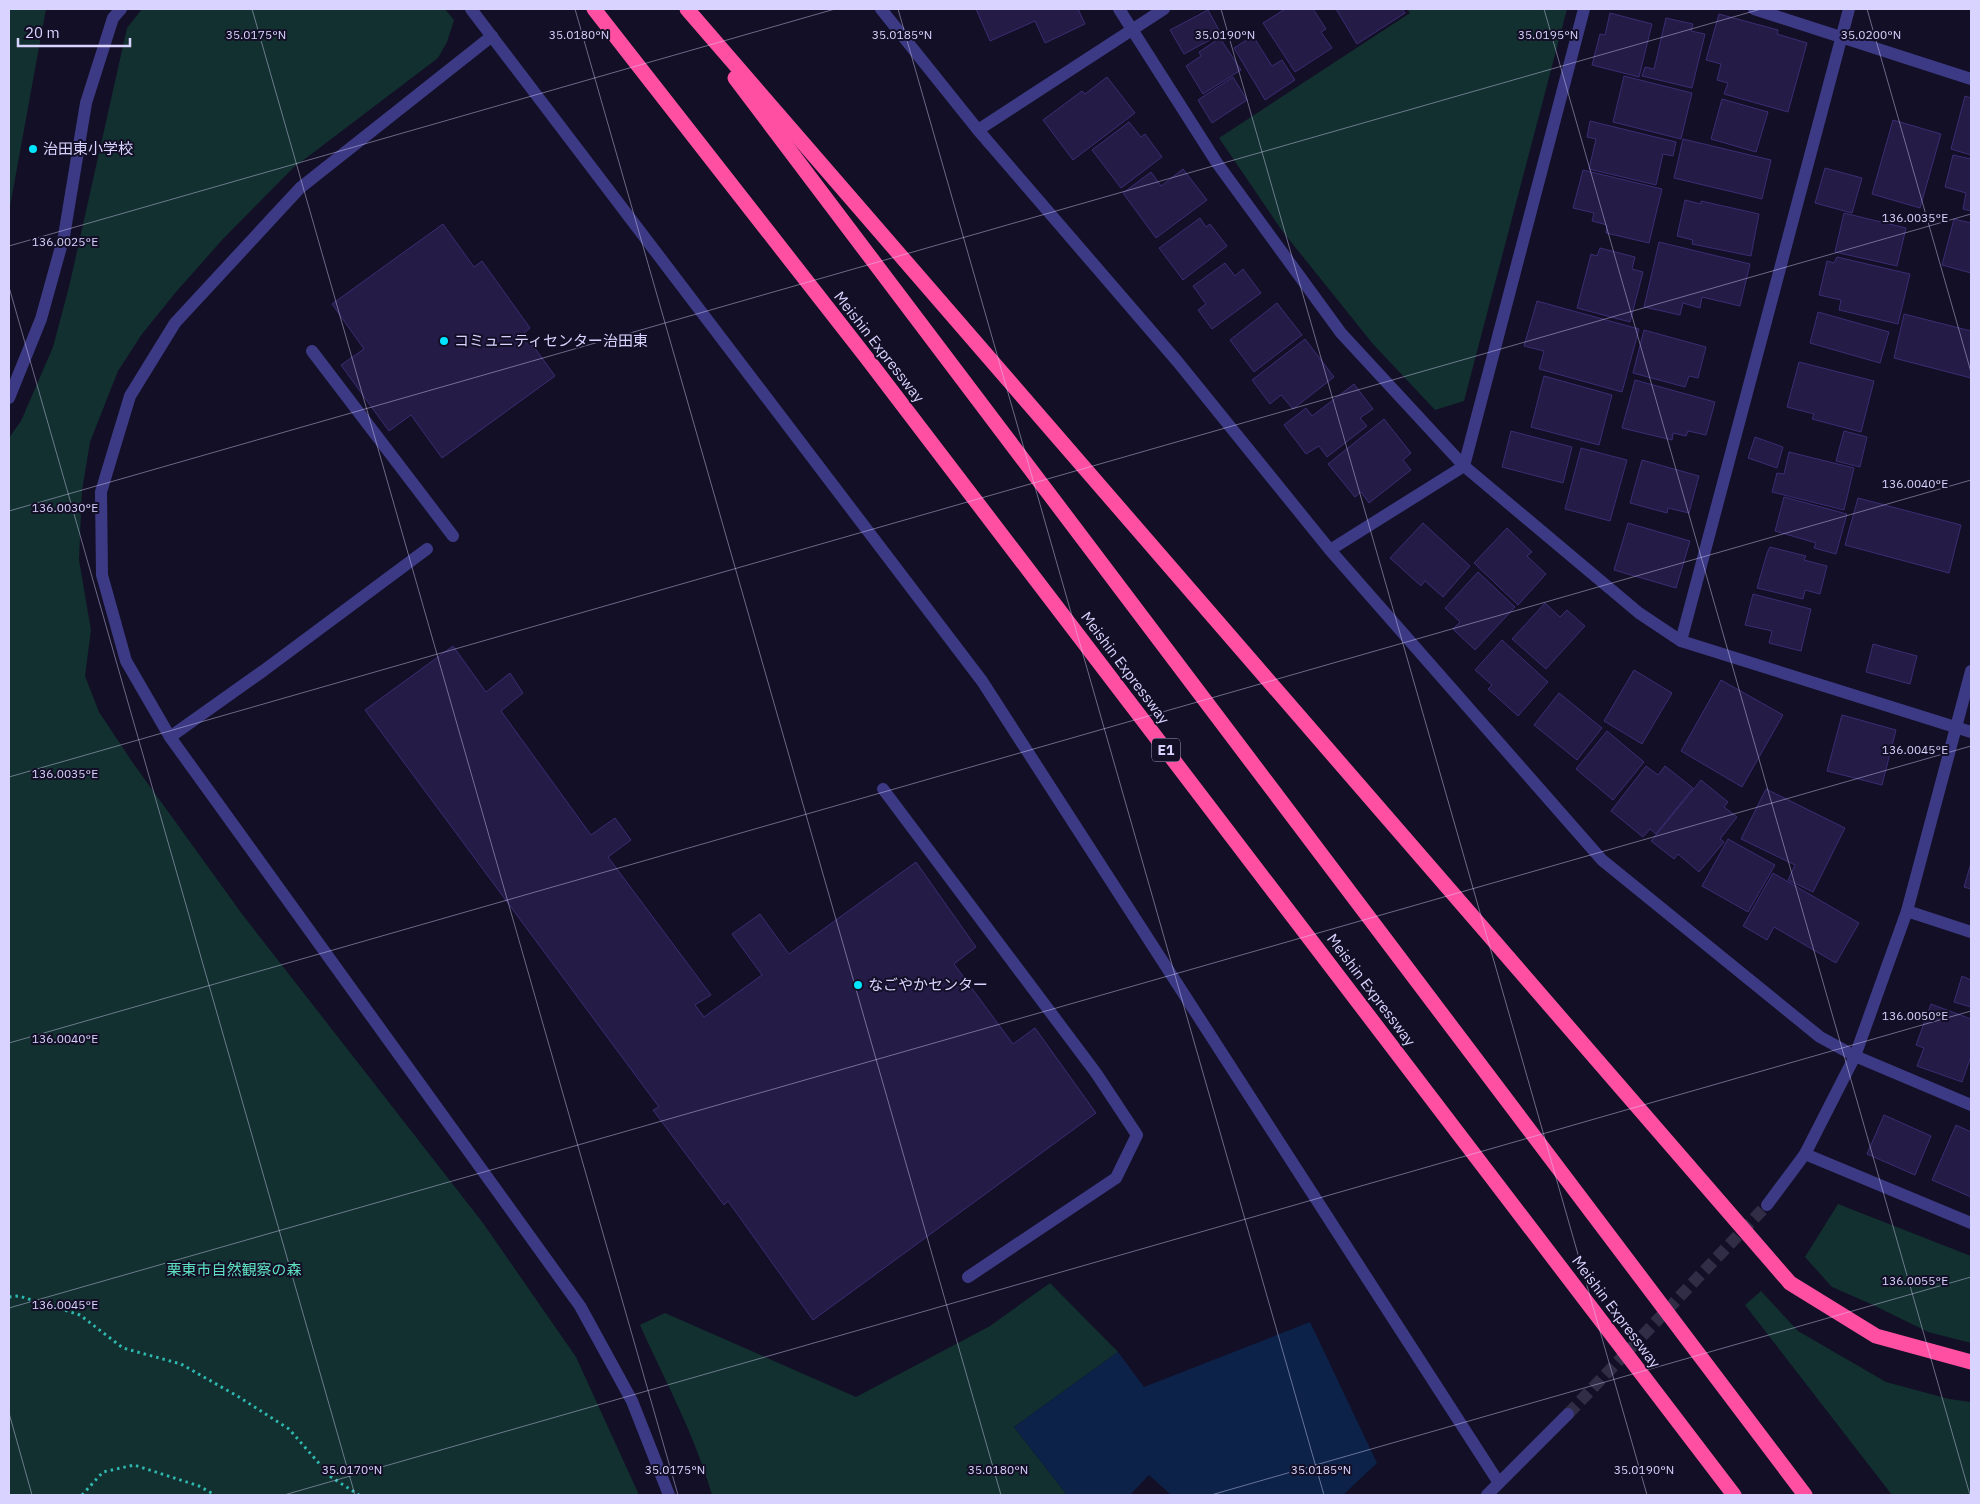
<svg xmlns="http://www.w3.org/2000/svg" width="1980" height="1504" font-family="'IBM Plex Sans','Noto Sans JP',sans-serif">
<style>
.green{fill:#12302f}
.water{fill:#0c2248}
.building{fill:#241b47;stroke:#3b2d73}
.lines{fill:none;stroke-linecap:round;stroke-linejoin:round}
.minor-tunnel{stroke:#312d47;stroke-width:12;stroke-dasharray:12 6;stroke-linecap:butt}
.path{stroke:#2fb8b0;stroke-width:3;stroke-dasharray:2.5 4;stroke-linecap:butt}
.minor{stroke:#3d3a85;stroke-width:12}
.highway{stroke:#ff4fa3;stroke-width:15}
.ticks{fill:none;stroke:#d9d4ff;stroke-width:1;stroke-opacity:0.45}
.poi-dot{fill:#00e5ff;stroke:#130f26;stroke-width:2}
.labels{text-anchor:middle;stroke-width:4;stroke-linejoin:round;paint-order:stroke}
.shield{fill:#130f26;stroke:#9e99be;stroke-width:1}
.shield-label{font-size:14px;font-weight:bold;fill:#d9d4ff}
.poi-label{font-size:15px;fill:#d9d4ff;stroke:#130f26;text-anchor:start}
.street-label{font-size:15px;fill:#d9d4ff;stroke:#130f26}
.park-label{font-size:15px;fill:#5fe0c0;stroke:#130f26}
.ticks-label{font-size:12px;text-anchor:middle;fill:#d9d4ff;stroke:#130f26;stroke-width:4;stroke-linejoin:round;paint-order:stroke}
</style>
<rect width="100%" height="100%" fill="#130f26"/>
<g class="green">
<path d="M9,9h37l-37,203z"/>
<path d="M142,9h303l9,11 -7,22 -9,16 -145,110 -71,72 -46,52 -34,42 -24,37 -28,71 -8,49 -3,69 12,70 -6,46 14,36 34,51 109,151 241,309 93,134 63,138h-630v-1057l12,-17 32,-74 16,-60 58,-259z"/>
<path d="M1407,9h160l-103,392 -29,9 -62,-66 -90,-112 -64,-94 191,-125z"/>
<path d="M1838,1204l133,52v87l-43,-11 -57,-28 -39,-17 -27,-30z"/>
<path d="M1050,1283l68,69 -104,75 53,68h-355c-17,-60 -47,-114 -72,-170l25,-12 191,84 134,-71z"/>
<path d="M1761,1291l37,40 88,51 63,17 22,3v93h-79l-147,-190z"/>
</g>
<path class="water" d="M1310,1322l67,141 -34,32h-172l-22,-20 -19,20h-63l-53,-68 104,-75 26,35z"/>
<g class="building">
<path d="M976,9h102l7,15 -40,19 -10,-22 -45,20z"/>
<path d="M1285,9h28l13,20 -5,3 11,16 -37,24 -32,-49z"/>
<path d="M1336,9h66l3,4 -48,31z"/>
<path d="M1208,10l13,24 -37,20 -14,-24z"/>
<path d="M1610,13l42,11 -13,53 -47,-12 8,-31 5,1z"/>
<path d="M1719,14l59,16 -1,4 30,9 -19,69 -64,-18 4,-11 -11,-3 4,-16 -15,-4z"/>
<path d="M1666,18l27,6 -2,7 14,3 -13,54 -50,-12 3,-9 9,2z"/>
<path d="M1253,36l19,30 10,-6 13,20 -30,20 -31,-52z"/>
<path d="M1220,38l21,32 -38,24 -17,-28 15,-10 -2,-4z"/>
<path d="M1624,76l68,17 -11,46 -68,-17z"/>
<path d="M1107,77l28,36 -62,47 -30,-40 39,-29 3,3z"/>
<path d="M1233,77l14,23 -35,23 -14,-23z"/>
<path d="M1965,96l6,2v57l-20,-6z"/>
<path d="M1722,99l46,13 -12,40 -45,-13z"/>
<path d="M1893,120l48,14 -21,74 -48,-14z"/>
<path d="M1590,121l86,21 -3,14 -10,-2 -7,31 -67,-16 7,-30 -9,-2z"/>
<path d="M1129,122l12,15 4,-3 17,23 -41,31 -29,-38z"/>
<path d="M1683,139l88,21 -9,39 -88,-21z"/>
<path d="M1953,155l18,4v52l-8,-2 3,-16 -21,-6z"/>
<path d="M1825,168l37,10 -10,35 -37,-10z"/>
<path d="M1183,169l24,31 -51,38 -33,-45 28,-21 10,14z"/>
<path d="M1583,170l79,19 -13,54 -43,-10 1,-8 -15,-4 2,-8 -21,-5z"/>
<path d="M1685,200l16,4v-3l58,13 -8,42 -59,-12 1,-4 -16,-4z"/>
<path d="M1844,213l62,15 -9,38 -62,-14z"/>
<path d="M1200,218l6,9 4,-3 17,22 -44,34 -24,-32z"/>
<path d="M1954,219l17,4v50l-29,-8z"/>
<path d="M443,224l31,43 8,-6 48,67 -6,5 31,43 -113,82 -31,-43 -22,16 -48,-66 23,-16 -32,-45z"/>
<path d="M1659,242l91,22 -10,42 -38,-9 -2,11 -17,-5 -3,12 -36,-8z"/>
<path d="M1600,248l35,9 -3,12 11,3 -13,50 -53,-14 14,-54 6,2z"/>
<path d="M1837,257l73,17 -12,50 -59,-14 2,-10 -22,-5 8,-34 7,2z"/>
<path d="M1225,263l10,13 8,-7 18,24 -49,36 -14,-19 8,-6 -13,-18z"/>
<path d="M1537,301l102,28 -17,63 -83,-23 5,-18 -20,-5z"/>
<path d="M1277,303l25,32 -48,37 -24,-32z"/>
<path d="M1818,312l71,20 -9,31 -70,-20z"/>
<path d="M1904,314l67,17v47l-77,-20z"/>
<path d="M1644,330l62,17 -8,31 -9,-2 -4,11 -52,-14z"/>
<path d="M1305,339l29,38 -41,32 -12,-14 -11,9 -18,-24z"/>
<path d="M1799,362l75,19 -13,51 -49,-13 2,-5 -27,-7z"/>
<path d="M1544,376l68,19 -13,50 -68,-18z"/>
<path d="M1635,380l80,22 -9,33 -18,-4 -2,5 -13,-3 -1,7 -50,-12z"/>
<path d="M1354,384l19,25 -13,9 7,8 -40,31 -8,-11 -13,8 -22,-29 22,-17 6,8z"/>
<path d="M1384,419l27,34 -8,7 8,10 -42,33 -8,-11 -6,5 -27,-33z"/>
<path d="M1511,431l61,16 -9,36 -61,-16z"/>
<path d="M1844,431l23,6 -7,30 -24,-6z"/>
<path d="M1755,437l28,10 -6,21 -29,-10z"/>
<path d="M1581,448l46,12 -17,61 -45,-12z"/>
<path d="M1789,452l65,16 -10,42 -72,-18 5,-19 7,1z"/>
<path d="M1642,460l57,16 -10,37 -21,-5 -1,5 -37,-10z"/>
<path d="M1784,497l63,17 -11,40 -22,-6 2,-5 -41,-12z"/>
<path d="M1858,498l103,27 -12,48 -104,-28z"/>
<path d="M1423,523l47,43 -27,31 -18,-16 -4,5 -31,-28z"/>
<path d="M1628,523l62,18 -14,47 -62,-18z"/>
<path d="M1507,528l25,24 -5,4 19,18 -28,31 -44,-42z"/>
<path d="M1770,547l36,9 -2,4 23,6 -7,28 -15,-4 -2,9 -46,-11 10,-35z"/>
<path d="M1478,572l37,35 -40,43 -22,-21 7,-7 -15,-14z"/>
<path d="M1753,594l58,15 -10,42 -32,-8 3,-12 -27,-6z"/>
<path d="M1545,603l15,14 7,-7 18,16 -39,43 -34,-30z"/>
<path d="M1502,640l46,42 -30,34 -30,-27 4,-4 -17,-15z"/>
<path d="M1873,644l44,12 -7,28 -44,-12z"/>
<path d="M453,646l33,46 24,-19 13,20 -22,18 90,124 24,-17 16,22 -23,17 103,138 -16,10 9,12 58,-42 -30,-41 28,-20 29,40 127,-92 60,85 -22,17 59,80 22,-16 61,85 -283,207 -85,-119 -4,4 -71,-95 6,-3 -294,-397z"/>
<path d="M1634,670l38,23 -30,51 -38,-23z"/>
<path d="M1721,680l62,35 -41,72 -61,-36z"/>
<path d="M1559,693l43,35 -25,32 -43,-35z"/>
<path d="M1842,715l54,15 -14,55 -55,-14z"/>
<path d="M1607,731l37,31 -31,38 -37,-31z"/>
<path d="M1646,766l12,9 7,-9 28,22 -37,46 -6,-5 -7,8 -32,-26z"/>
<path d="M1701,780l27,22 -4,5 13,10 -17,22 4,3 -25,30 -21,-18 -4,5 -23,-18z"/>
<path d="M1766,789l79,39 -32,64 -25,-12 7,-15 -54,-26z"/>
<path d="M1728,839l47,26 -27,47 -46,-26z"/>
<path d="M1971,863v26l-7,-2z"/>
<path d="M1773,873l86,50 -23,40 -62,-36 -7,13 -24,-14z"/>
<path d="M1962,976l9,4v27l-17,-5z"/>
<path d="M1931,1004l40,15v37l-9,26 -45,-16 7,-18 -8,-3z"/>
<path d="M1884,1115l47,21 -16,39 -48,-21z"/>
<path d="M1956,1125l15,7v65l-39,-17z"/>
</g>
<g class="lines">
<path class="minor-tunnel" d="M1568,1414l199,-209"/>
<g class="path">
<path d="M9,1297l10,-1 61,19 43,33 58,16 58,33 50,32 42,48 28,18"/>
<path d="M82,1495l21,-23 31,-7 65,21 16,9"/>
</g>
<g class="minor">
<path d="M471,9l511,672 517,802"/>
<path d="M881,9l97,121 199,231 153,189 272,310 218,177 35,19 116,49"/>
<path d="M1119,9l98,154 124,170 123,133 175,147 42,28 290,91"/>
<path d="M1754,9l217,70"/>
<path d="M492,36l-192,152 -125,135 -45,73 -29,96 1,83 24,86 44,76 410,569 52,95 37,94"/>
<path d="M978,130l186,-121"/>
<path d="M312,351l141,185"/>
<path d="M9,398l32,-79 23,-83 22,-133 27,-85 8,-9"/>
<path d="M1330,550l134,-84 120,-457"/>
<path d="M1681,641l168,-632"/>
<path d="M170,737l93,-66 164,-122"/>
<path d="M883,789l213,284 41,62 -21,43 -148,99"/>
<path d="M1907,911l64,21"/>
<path d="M1805,1154l166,69"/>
<path d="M1767,1205l38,-51 50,-98 52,-145 64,-240"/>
<path d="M1487,1495l81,-81"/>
</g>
<g class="highway">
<path d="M594,9l272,348 868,1138"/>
<path d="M687,9l1103,1274 86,53 95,26"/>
<path d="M735,78l1070,1417"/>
</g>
</g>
<path class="ticks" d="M252,9l426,1486M575,9l426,1486M898,9l426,1486M1221,9l426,1486M1544,9l426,1486M1867,9l104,363M9,246l826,-237M9,287l346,1208M9,511l1752,-502M9,777l1962,-563M9,1043l1962,-563M9,1308l1962,-562M9,1413l23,82M284,1495l1687,-484M1211,1495l760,-218"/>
<g class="poi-dot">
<circle cx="33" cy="149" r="5"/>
<circle cx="444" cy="341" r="5"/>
<circle cx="858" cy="985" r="5"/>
</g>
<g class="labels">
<rect class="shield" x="1152" y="738.5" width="28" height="23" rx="4"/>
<g class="shield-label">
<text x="1166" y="755">E1</text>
</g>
<g class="poi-label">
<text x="43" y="154">治田東小学校</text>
<text x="454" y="346">コミュニティセンター治田東</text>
<text x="868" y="990">なごやかセンター</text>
</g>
<g class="street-label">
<text transform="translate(879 347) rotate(52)" y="5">Meishin Expressway</text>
<text transform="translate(1125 668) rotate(53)" y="5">Meishin Expressway</text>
<text transform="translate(1371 990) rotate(53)" y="5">Meishin Expressway</text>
<text transform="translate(1616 1312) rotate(53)" y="5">Meishin Expressway</text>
</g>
<g class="park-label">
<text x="234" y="1275">栗東市自然観察の森</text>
</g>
</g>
<g class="ticks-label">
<text x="256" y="39">35.0175°N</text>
<text x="579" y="39">35.0180°N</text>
<text x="902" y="39">35.0185°N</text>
<text x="1225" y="39">35.0190°N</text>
<text x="1548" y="39">35.0195°N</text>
<text x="1871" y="39">35.0200°N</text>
<text x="1915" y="222">136.0035°E</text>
<text x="65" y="246">136.0025°E</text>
<text x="1915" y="488">136.0040°E</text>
<text x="65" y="512">136.0030°E</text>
<text x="1915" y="754">136.0045°E</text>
<text x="65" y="778">136.0035°E</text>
<text x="1915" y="1020">136.0050°E</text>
<text x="65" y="1043">136.0040°E</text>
<text x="1915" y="1285">136.0055°E</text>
<text x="65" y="1309">136.0045°E</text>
<text x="352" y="1474">35.0170°N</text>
<text x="675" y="1474">35.0175°N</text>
<text x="998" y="1474">35.0180°N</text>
<text x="1321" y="1474">35.0185°N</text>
<text x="1644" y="1474">35.0190°N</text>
</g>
<rect width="1980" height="1504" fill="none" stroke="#d9d4ff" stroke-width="20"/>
<path d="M18 38v8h112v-8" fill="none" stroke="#d9d4ff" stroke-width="2.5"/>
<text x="25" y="38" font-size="15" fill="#d9d4ff" stroke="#130f26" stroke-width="4" paint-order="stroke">20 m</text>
</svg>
